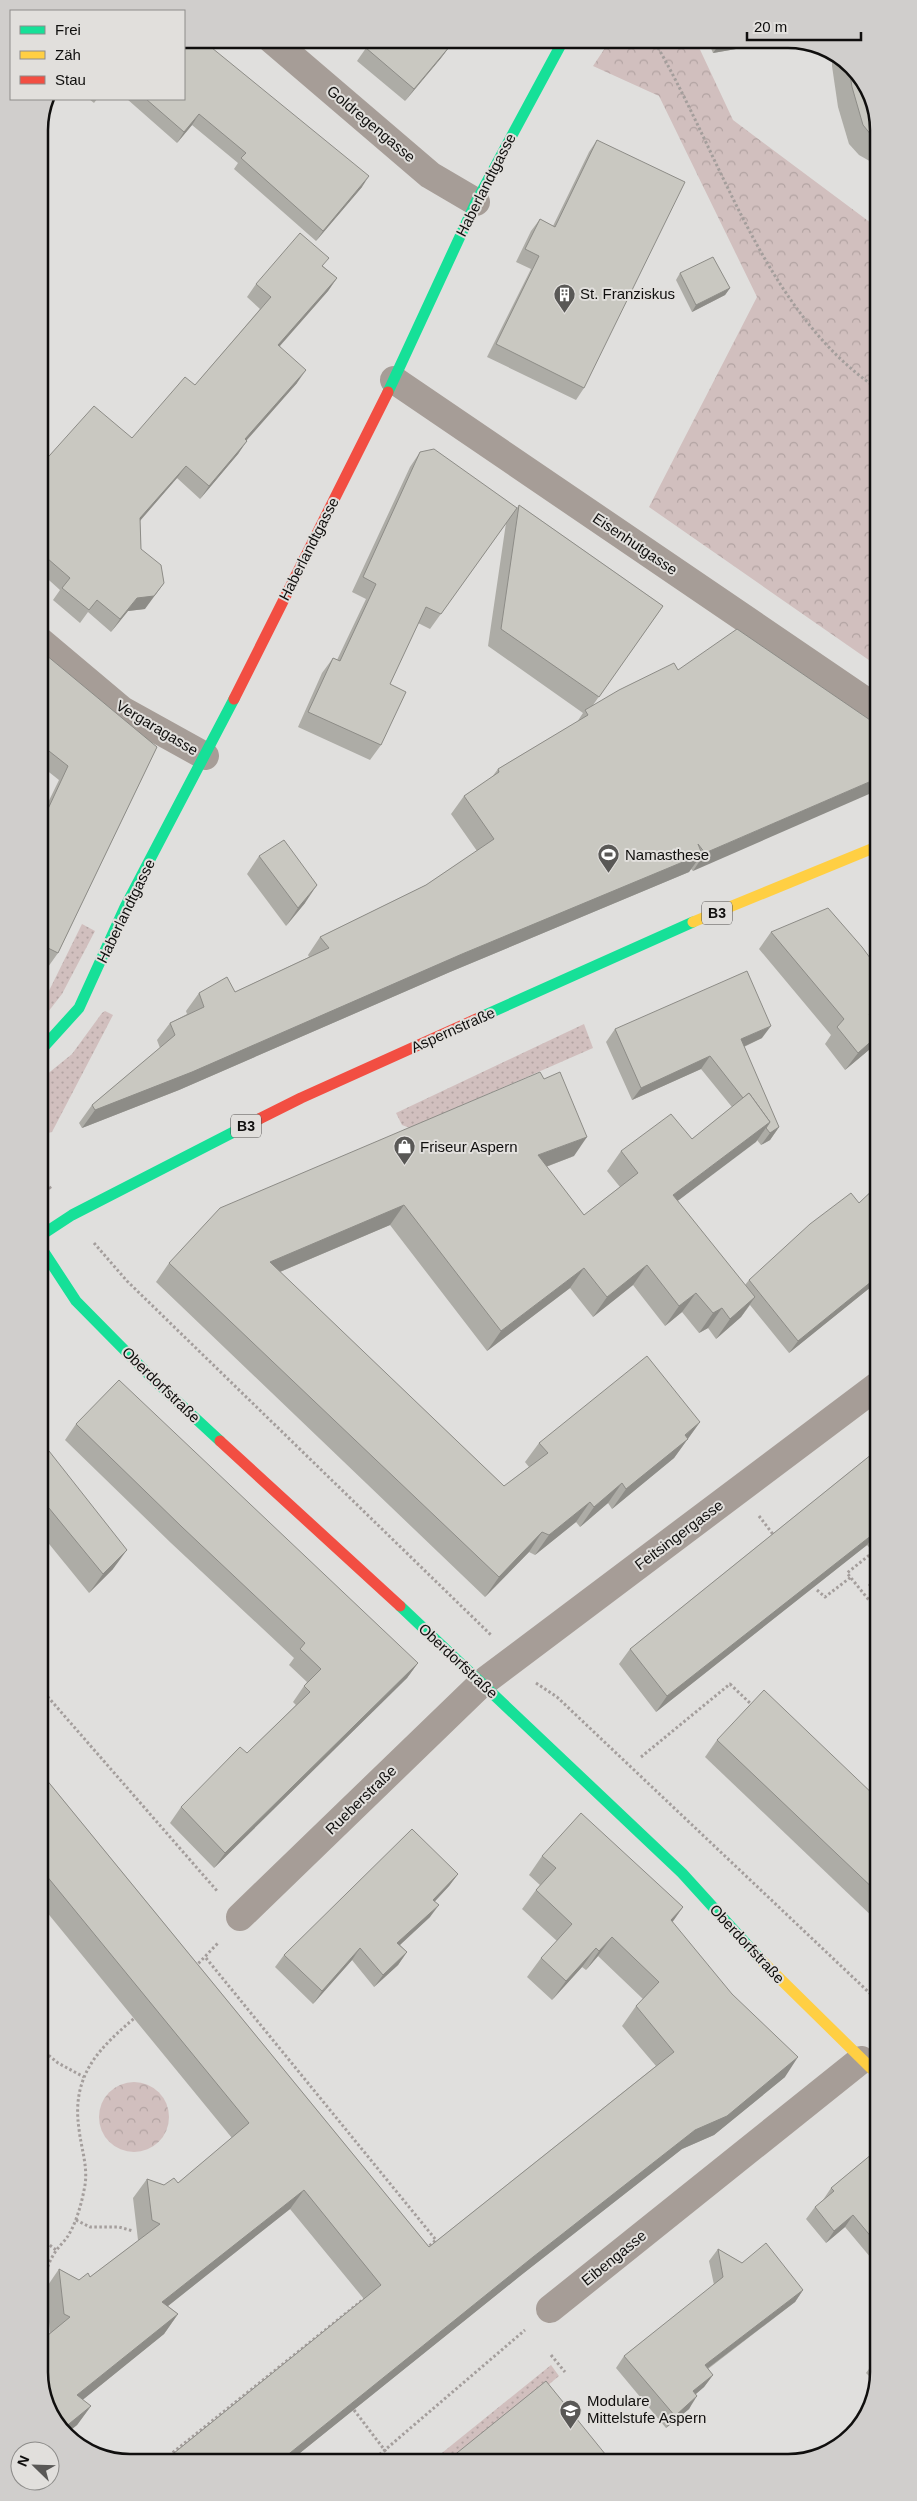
<svg xmlns="http://www.w3.org/2000/svg" width="917" height="2501" font-family="Helvetica,sans-serif">
<style>
.grass{fill:url(#grass-dots)}
.park{fill:url(#park-crowns)}
.lines{fill:none;stroke-linecap:round;stroke-linejoin:round}
.path{stroke:#a49e9c;stroke-width:3;stroke-dasharray:2.5 2.5;stroke-linecap:butt}
.street{stroke:#a69d97;stroke-width:28}
.fast{stroke:#16e098;stroke-width:11}
.slow{stroke:#ffcf43;stroke-width:11}
.jam{stroke:#f24e42;stroke-width:11}
.wall{fill:#adaca6}
.shaded-wall{fill:#8d8c87}
.building{fill:#c9c8c1;stroke:#8d8c87}
.labels{text-anchor:middle;stroke-width:4;stroke-linejoin:round;paint-order:stroke}
.shield{fill:#e1dfdc;stroke:#4f4d4c;stroke-width:1}
.shield-label{font-size:14px;font-weight:bold;fill:#100f0e}
.street-label{font-size:15px;fill:#100f0e;stroke:#e1dfdc}
.poi-label{font-size:15px;fill:#100f0e;stroke:#e1dfdc;text-anchor:start}
.rim{fill:none;stroke:#100f0e;stroke-width:2.5}
</style>
<defs>
<pattern id="grass-dots" width="8" height="8" patternUnits="userSpaceOnUse" patternTransform="scale(1.25)"><rect width="8" height="8" fill="#d1bfbe"/><path d="M2 2h.1M6 6h.1" fill="none" stroke="#b2a3a2" stroke-width="1.8" stroke-linecap="round"/></pattern>
<pattern id="park-crowns" width="20" height="18" patternUnits="userSpaceOnUse" patternTransform="scale(1.25)"><rect width="20" height="18" fill="#d1bfbe"/><path d="M2 6a3 3 0 1 1 6 0M12 15a3 3 0 1 1 6 0" fill="none" stroke="#b2a3a2"/></pattern>
</defs>
<rect width="100%" height="100%" fill="#e0dfdd"/>
<g class="grass">
<path d="M82,924l13,7 -33,63 -21,27 -1,-12z"/>
<path d="M105,1011l8,4 -61,117 -8,2 -4,-3v-51l32,-26 30,-41z"/>
<path d="M584,1024l9,24 -183,80 -8,-3 -6,-12z"/>
<path d="M551,2365l8,11 -102,85h-25z"/>
</g>
<g class="park">
<path d="M611,39h84l38,81 142,106 1,439 -227,-158 108,-210 -98,-201 -66,-30z"/>
<circle cx="134" cy="2117" r="35"/>
</g>
<g class="lines">
<g class="path">
<path d="M653,39c67,113 110,271 222,348"/>
<path d="M40,1175l11,14"/>
<path d="M94,1243l33,38 364,354"/>
<path d="M759,1516l16,21"/>
<path d="M877,1549l-30,24 30,37"/>
<path d="M817,1590l8,7 26,-20"/>
<path d="M536,1683l21,14 321,304"/>
<path d="M41,1689l177,203"/>
<path d="M641,1757l89,-73 23,22"/>
<path d="M869,1794l8,-10"/>
<path d="M206,1958l230,282 -9,8"/>
<path d="M195,1967l23,-24"/>
<path d="M41,2049l17,14 26,14"/>
<path d="M76,2220l14,7h29l14,4"/>
<path d="M42,2239l14,11"/>
<path d="M42,2286c3,-11 6,-23 12,-32 4,-7 10,-12 14,-18 9,-15 14,-34 17,-51 3,-19 -4,-37 -6,-56 -8,-54 20,-81 58,-113"/>
<path d="M551,2355l14,17"/>
<path d="M354,2410l39,51"/>
<path d="M372,2461l153,-131"/>
<path d="M161,2462l204,-164"/>
</g>
<g class="street">
<path d="M271,39l159,136 46,27"/>
<path d="M394,380l482,328"/>
<path d="M40,641l82,69 83,46"/>
<path d="M240,1917l242,-234 395,-297"/>
<path d="M550,2309l311,-249"/>
</g>
<g class="fast">
<path d="M388,392l88,-190 88,-163"/>
<path d="M483,1016l210,-94"/>
<path d="M40,1051l39,-43 46,-101 109,-208"/>
<path d="M40,1236l32,-21 187,-96"/>
<path d="M40,1246l36,55 78,79 66,61"/>
<path d="M400,1606l282,267 79,87"/>
</g>
<g class="slow">
<path d="M693,922l183,-75"/>
<path d="M761,1960l117,115"/>
</g>
<g class="jam">
<path d="M234,699l154,-307"/>
<path d="M259,1119l42,-21 182,-82"/>
<path d="M220,1441l180,165"/>
</g>
</g>
<g class="wall">
<path d="M707,39h56l-4,6 -46,8z"/>
<path d="M450,46l-9,12 -36,43 -48,-40 9,-13z"/>
<path d="M832,55l15,6 28,45v57h-2l-14,-8 -10,-11 -11,-37 -6,-41z"/>
<path d="M89,99h8l-3,4z"/>
<path d="M127,99h57l178,88 -46,54 -82,-72 4,-6 -46,-38 -15,18z"/>
<path d="M597,140l-13,248 -8,12 -89,-43 44,-88 -15,-7 15,-31 9,-12 13,7 36,-74z"/>
<path d="M323,266l14,12 -9,13 -48,55 17,37 -50,57 -9,14 -38,45 -23,-21 -37,43 1,28 4,60 -17,2 -17,21 -23,-20 -8,11 -27,-23 7,-10 -20,-18 -1,-108 2,1 91,-27 63,-53 65,-76 -13,-12 9,-13z"/>
<path d="M680,273l50,15 -5,7 -33,17 -16,-32z"/>
<path d="M420,452l97,56 -87,121 -12,-6 -28,61 -9,61 -11,15 -72,-33 24,-54 11,-15 4,2 29,-61 -14,-7 58,-125z"/>
<path d="M519,505l144,101 -70,99 85,-35 192,50 -177,151 -2,-2 -2,3 -239,100 -271,118 -97,38 -3,-5 13,-18 68,-57 -3,-8 13,-17 17,-9 -1,-3 13,-18 36,-1 74,-35 -1,-2 12,-18 106,-52 51,-34 -26,-37 13,-18 28,-19 6,-8 79,-47 6,-9 -95,-67 18,-123z"/>
<path d="M40,650l117,97 -99,206 -10,14 -8,-4v-144l19,-39 -19,-15z"/>
<path d="M259,856l46,47 -19,23 -39,-52z"/>
<path d="M771,932l105,34v49l-4,3 -2,31 -25,21 -20,-26 6,-9 -72,-86z"/>
<path d="M615,1029l147,9 -18,9 35,80 -9,13 -9,5 -4,-5 -80,61 68,84 4,-5 110,-77 18,-17v96l-88,71 -39,-48 -9,12 -25,22 -8,-11 -9,5 -17,-21 -17,14 -32,-41 -40,32 -23,-29 -83,63 -97,-126 -110,47 224,214 25,-19 -4,-5 14,-19 161,-21 -26,36 -62,51 -4,-6 -28,24 -4,-5 -41,33 -6,-3 -44,45 -329,-315 13,-19 405,-107 -28,11 38,48 36,-28 -13,-16 14,-20 71,-12 40,-32 -31,-38 -69,31 -26,-58z"/>
<path d="M76,1424l342,239 -11,15 -193,190 -44,-45 11,-16 66,-54 49,-48 -3,-3 11,-16 3,-4 -18,-17 5,-7 -123,-115 -106,-103z"/>
<path d="M877,1450v106l-10,-11 -211,167 -37,-48 11,-15z"/>
<path d="M41,1460l72,109 -24,24 -48,-59z"/>
<path d="M877,1572v25l-9,-12z"/>
<path d="M717,1740l160,58 1,124 -173,-165z"/>
<path d="M41,1773l388,474 227,-181 -34,-40 14,-20 7,-7 -45,-43 -12,14 -4,-3 -30,33 -25,-23 14,-19 16,-17 -35,-32 14,-19 4,-5 -11,-10 13,-19 141,51 -11,15 113,155 -71,58 -32,14 -162,127 -230,185 -127,1 201,-163 -74,-90 -122,97 10,8 -14,20 -82,66 9,6 -14,19 -10,8 -25,-38 8,-62 -4,-45 13,-19 20,11 11,-3 49,-37h-1l-5,-42 14,-19 17,6 14,-2 54,-45 -191,-233z"/>
<path d="M458,1874l-9,12 -14,15 -5,16 -30,28 7,7 -9,13 -24,22 -22,-27 -39,44 -38,-37 9,-12z"/>
<path d="M878,2149v104l-7,5 -26,-31 -19,16 -20,-24 9,-12 8,-7 8,-12z"/>
<path d="M718,2249l24,14 61,27 -8,12 -87,67 5,6 -9,12 -8,7 -7,15 -23,19 -50,-60 8,-12 90,-71 -5,-24z"/>
<path d="M878,2356v16l-3,10 -9,-9z"/>
</g>
<g class="shaded-wall">
<path d="M723,39h40l-4,6 -46,8z"/>
<path d="M450,46l-9,12 -36,43 9,-12z"/>
<path d="M199,114l-7,11 -15,18 7,-11z"/>
<path d="M369,176l-7,11 -46,54 7,-10z"/>
<path d="M337,278l-9,13 -59,67 9,-13z"/>
<path d="M730,288l-5,7 -33,17 4,-7z"/>
<path d="M306,370l-9,13 -61,69 9,-13z"/>
<path d="M247,441l-9,13 -38,45 9,-13z"/>
<path d="M186,466l-9,12 -46,53 9,-13z"/>
<path d="M164,583l-19,26 -17,2 -17,21 9,-13 17,-21z"/>
<path d="M876,779v12l-183,80 12,-18z"/>
<path d="M702,854l-13,18 -239,100 -271,118 -97,38 13,-18 367,-156z"/>
<path d="M317,885l-12,18 -19,23 12,-18z"/>
<path d="M876,1008v7l-20,16 13,-17z"/>
<path d="M771,1026l-9,12 -30,14 9,-13z"/>
<path d="M876,1037v3l-6,9 -25,21 13,-17z"/>
<path d="M710,1056l-9,13 -69,31 9,-12z"/>
<path d="M770,1122l-14,20 -97,73 14,-20z"/>
<path d="M779,1127l-9,13 -9,5 9,-12z"/>
<path d="M587,1137l-13,19 -50,19 14,-20z"/>
<path d="M404,1205l-14,20 -134,57 14,-20z"/>
<path d="M647,1265l-14,20 -40,32 14,-20z"/>
<path d="M584,1268l-14,20 -83,63 14,-20z"/>
<path d="M877,1277v5l-88,71 9,-12z"/>
<path d="M696,1293l-14,19 -17,14 14,-20z"/>
<path d="M755,1297l-14,20 -25,22 14,-20z"/>
<path d="M722,1308l-14,20 -9,5 14,-20z"/>
<path d="M700,1422l-26,36 -62,51 14,-20z"/>
<path d="M622,1483l-14,20 -28,24 14,-20z"/>
<path d="M590,1502l-14,20 -41,33 14,-20z"/>
<path d="M877,1531l-10,14 -211,167 11,-16z"/>
<path d="M542,1532l-13,20 -44,45 14,-20z"/>
<path d="M127,1550l-14,19 -24,24 14,-19z"/>
<path d="M418,1663l-11,15 -193,190 11,-15z"/>
<path d="M458,1874l-9,12 -24,26 8,-12z"/>
<path d="M439,1905l-9,12 -41,38 8,-12z"/>
<path d="M683,1907l-14,20 2,-7z"/>
<path d="M612,1937l-14,19 -12,14 13,-19z"/>
<path d="M360,1948l-8,12 -39,44 9,-13z"/>
<path d="M596,1948l-14,19 -30,33 14,-19z"/>
<path d="M407,1952l-9,13 -24,22 9,-12z"/>
<path d="M798,2057l-13,20 -71,58 -32,14 -162,127 -230,185h-10l253,-204 162,-127z"/>
<path d="M304,2190l-14,19 -141,112 13,-19z"/>
<path d="M853,2215l-8,12 -19,16 8,-12z"/>
<path d="M878,2248v5l-7,5z"/>
<path d="M803,2290l-8,12 -99,75 9,-12z"/>
<path d="M178,2314l-14,20 -100,81 13,-20z"/>
<path d="M713,2375l-9,12 -19,16 8,-12z"/>
<path d="M697,2396l-8,13 -23,19 9,-12z"/>
<path d="M91,2406l-14,19 -10,8 -3,-5z"/>
</g>
<g class="building">
<path d="M184,39h17l168,137 -46,55 -82,-73 5,-5 -47,-39 -15,18 -38,-33h38z"/>
<path d="M374,39h67l9,7 -36,43 -48,-41z"/>
<path d="M848,62l27,44v31l-3,-1 -9,-11 -11,-38z"/>
<path d="M597,140l88,42 -101,206 -88,-44 43,-88 -14,-7 15,-30 15,8z"/>
<path d="M300,233l29,25 -7,8 15,12 -59,67 28,25 -61,69 2,2 -38,45 -23,-20 -46,52 1,31 20,16 3,18 -10,13 -17,2 -17,21 -23,-19 -8,10 -27,-22 8,-10 -30,-26 -1,-88 2,1 53,-59 38,32 53,-61 10,8 76,-88 -15,-13z"/>
<path d="M713,257l17,31 -34,17 -16,-32z"/>
<path d="M434,449l83,59 -76,106 -15,-7 -36,77 16,8 -25,53 -73,-33 25,-54 7,3 36,-77 -13,-7 57,-125z"/>
<path d="M519,505l144,101 -64,91 -98,-68z"/>
<path d="M737,629l133,91 6,13v46l-171,74 -7,-9 4,10 -240,100 -270,118 -97,38 -3,-5 83,-70 -5,-12 34,-16 -5,-14 28,-16 8,15 94,-44 -9,-11 106,-52 68,-46 -30,-43 35,-24 -1,-3 90,-54 -3,-5 34,-20 55,-27 4,7z"/>
<path d="M40,650l117,97 -99,206 -18,-9v-118l28,-60 -28,-22z"/>
<path d="M284,840l33,45 -19,23 -39,-52z"/>
<path d="M828,908l34,39 14,19v42l-7,6 7,9v14l-18,16 -21,-26 7,-8 -73,-87z"/>
<path d="M747,971l24,55 -30,13 38,88 -9,6 -4,-5 4,-6 -21,-29 -6,5 -33,-42 -69,32 -26,-59z"/>
<path d="M540,1072l4,7 16,-7 27,65 -49,18 46,60 54,-42 -17,-22 50,-37 21,25 57,-46 21,29 -97,73 82,102 -25,22 -8,-11 -9,5 -17,-20 -17,13 -32,-41 -40,32 -23,-29 -83,63 -97,-126 -134,57 234,224 44,-33 -9,-10 108,-87 53,66 -15,13 3,4 -62,50 -4,-6 -28,24 -4,-5 -41,33 -7,-3 -43,45 -330,-314 51,-55z"/>
<path d="M877,1186v91l-79,64 -49,-61 61,-56 41,-31 8,10z"/>
<path d="M119,1380l299,283 -193,190 -44,-46 59,-60 7,6 63,-61 -6,-6 17,-17 -21,-20 5,-6 -123,-116 -106,-103z"/>
<path d="M877,1450v81l-210,165 -37,-47z"/>
<path d="M49,1451l78,99 -24,24 -59,-72 -3,3v-45z"/>
<path d="M764,1690l113,108 1,95 -161,-153z"/>
<path d="M41,1773l388,474 245,-195 -38,-46 23,-24 -47,-45 -13,14 -3,-3 -30,33 -25,-23 31,-34 -36,-34 20,-22 -14,-12 39,-43 102,94 -12,13 61,74 66,63 -71,59 -32,14 -162,127 -253,204 -117,1 218,-177 -77,-95 -142,112 16,12 -101,81 14,11 -27,22 -22,-33v-55l28,-23 -6,-3 -5,-45 20,11 9,-7 2,4 70,-53 -8,-4 -5,-41 17,6 10,-7 4,5 71,-60 -208,-254z"/>
<path d="M412,1829l46,45 -25,26 6,5 -42,38 10,9 -24,23 -23,-27 -38,43 -38,-36z"/>
<path d="M878,2149v96l-25,-30 -19,16 -19,-24 19,-16 -3,-3z"/>
<path d="M766,2243l37,47 -98,75 8,10 -20,16 4,5 -22,20 -51,-60 99,-79 -5,-28 24,14z"/>
<path d="M878,2356v10l-4,-5z"/>
<path d="M546,2381l64,79 -163,1z"/>
</g>
<defs>
<symbol id="building-pin" viewBox="-11 -11 22 30"><path d="M0 17L-7.5 6A9.5 9.5 0 1 1 7.5 6Z" fill="#595856" stroke="#e1dfdc"/><path d="M-4-6H4V6H1V3H-1V6H-4ZM-2.5-4.3h1.7v1.8h-1.7ZM.8-4.3h1.7v1.8H.8ZM-2.5-1h1.7V.8h-1.7ZM.8-1h1.7V.8H.8Z" fill="#fff"/></symbol>
<symbol id="stadium-pin" viewBox="-11 -11 22 30"><path d="M0 17L-7.5 6A9.5 9.5 0 1 1 7.5 6Z" fill="#595856" stroke="#e1dfdc"/><path d="M0-5a6.5 5 0 1 0 0 10a6.5 5 0 1 0 0-10ZM-3.5-1.8h7v3.6h-7Z" fill="#fff"/></symbol>
<symbol id="shop-pin" viewBox="-11 -11 22 30"><path d="M0 17L-7.5 6A9.5 9.5 0 1 1 7.5 6Z" fill="#595856" stroke="#e1dfdc"/><path d="M-5-2.5h2.3a2.7 3.5 0 0 1 5.4 0H5L5.5 6h-11ZM-1.5-2.5h3a1.5 2.3 0 0 0-3 0Z" fill="#fff"/></symbol>
<symbol id="school-pin" viewBox="-11 -11 22 30"><path d="M0 17L-7.5 6A9.5 9.5 0 1 1 7.5 6Z" fill="#595856" stroke="#e1dfdc"/><path d="M0-5L7-2L0 1L-7-2ZM-4 1L0 2.5L4 1V4Q0 6-4 4Z" fill="#fff"/></symbol>
</defs>
<g fill-rule="evenodd">
<use href="#building-pin" x="552" y="282" width="25" height="34"/>
<use href="#stadium-pin" x="596" y="842" width="25" height="34"/>
<use href="#shop-pin" x="392" y="1134" width="25" height="34"/>
<use href="#school-pin" x="558" y="2398" width="25" height="34"/>
</g>
<g class="labels">
<g class="shield">
<rect x="702" y="901.5" width="30" height="23" rx="4"/>
<rect x="231" y="1114.5" width="30" height="23" rx="4"/>
</g>
<g class="shield-label">
<text x="717" y="918">B3</text>
<text x="246" y="1131">B3</text>
</g>
<g class="street-label">
<text transform="translate(371 124) rotate(40)" y="5">Goldregengasse</text>
<text transform="translate(486 185) rotate(-63)" y="5">Haberlandtgasse</text>
<text transform="translate(635 544) rotate(34)" y="5">Eisenhutgasse</text>
<text transform="translate(309 549) rotate(-63)" y="5">Haberlandtgasse</text>
<text transform="translate(157 728) rotate(31)" y="5">Vergaragasse</text>
<text transform="translate(126 911) rotate(-64)" y="5">Haberlandtgasse</text>
<text transform="translate(453 1030) rotate(-24)" y="5">Aspernstraße</text>
<text transform="translate(161 1385) rotate(44)" y="5">Oberdorfstraße</text>
<text transform="translate(679 1535) rotate(-37)" y="5">Feitsingergasse</text>
<text transform="translate(458 1661) rotate(43)" y="5">Oberdorfstraße</text>
<text transform="translate(361 1800) rotate(-44)" y="5">Rueberstraße</text>
<text transform="translate(747 1944) rotate(47)" y="5">Oberdorfstraße</text>
<text transform="translate(614 2258) rotate(-39)" y="5">Eibengasse</text>
</g>
<g class="poi-label">
<text x="580" y="299">St. Franziskus</text>
<text x="625" y="860">Namasthese</text>
<text x="420" y="1152">Friseur Aspern</text>
<text x="587" y="2406">Modulare<tspan x="587" dy="17">Mittelstufe Aspern</tspan></text>
</g>
</g>
<path d="M0 0H917V2501H0ZM130 48H788A82 82 0 0 1 870 130V2372A82 82 0 0 1 788 2454H130A82 82 0 0 1 48 2372V130A82 82 0 0 1 130 48Z" fill="#d0cecc" fill-rule="evenodd"/>
<path class="rim" d="M130 48H788A82 82 0 0 1 870 130V2372A82 82 0 0 1 788 2454H130A82 82 0 0 1 48 2372V130A82 82 0 0 1 130 48Z"/>
<rect x="10" y="10" width="175" height="90" fill="#e1dfdc" stroke="#8d8c8a"/>
<rect x="20" y="26" width="25" height="8" fill="#16e098" stroke="#8d8c8a"/>
<text x="55" y="35" font-size="15" fill="#100f0e">Frei</text>
<rect x="20" y="51" width="25" height="8" fill="#ffcf43" stroke="#8d8c8a"/>
<text x="55" y="60" font-size="15" fill="#100f0e">Zäh</text>
<rect x="20" y="76" width="25" height="8" fill="#f24e42" stroke="#8d8c8a"/>
<text x="55" y="85" font-size="15" fill="#100f0e">Stau</text>
<g transform="translate(35 2466) rotate(293)"><circle r="24" fill="#e1dfdc" stroke="#8d8c8a"/>
<path d="M0-4L9 19L0 12L-9 19Z" fill="#595856"/>
<text y="-8" font-size="14" font-weight="bold" text-anchor="middle" fill="#100f0e">N</text>
</g>
<path d="M747 32v8h114v-8" fill="none" stroke="#100f0e" stroke-width="2.5"/>
<text x="754" y="32" font-size="15" fill="#100f0e" stroke="#e1dfdc" stroke-width="4" paint-order="stroke">20 m</text>
</svg>
